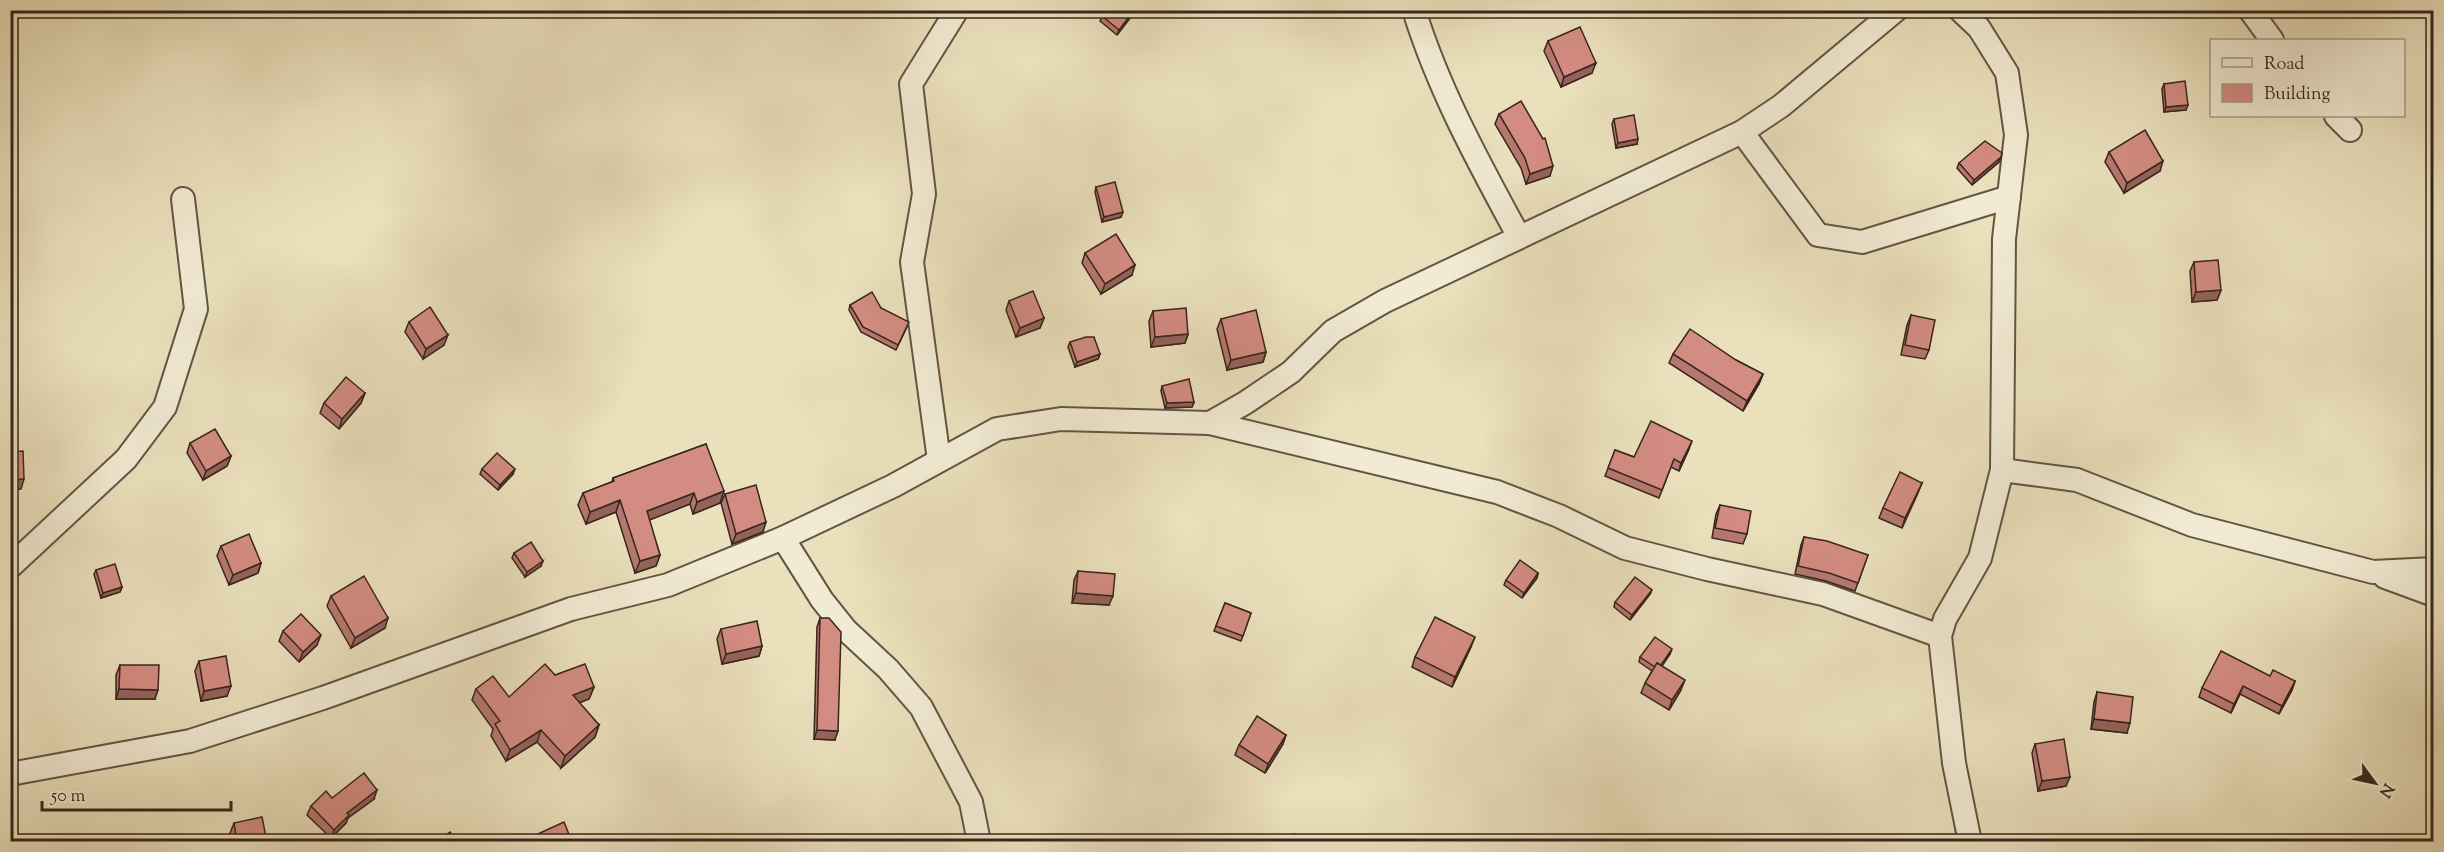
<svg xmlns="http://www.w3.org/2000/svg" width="2444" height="852" font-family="'Sorts Mill Goudy',serif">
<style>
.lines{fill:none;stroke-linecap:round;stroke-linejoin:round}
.street-casing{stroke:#655444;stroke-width:26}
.street{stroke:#f1ebd3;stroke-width:22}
.wall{fill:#b57870;stroke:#39251c;stroke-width:1.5}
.shaded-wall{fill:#94625b;stroke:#39251c;stroke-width:1.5}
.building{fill:#d38c82;stroke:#39251c;stroke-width:1.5}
</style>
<rect width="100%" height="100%" fill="#eae0bc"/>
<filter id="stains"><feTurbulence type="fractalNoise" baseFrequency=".00333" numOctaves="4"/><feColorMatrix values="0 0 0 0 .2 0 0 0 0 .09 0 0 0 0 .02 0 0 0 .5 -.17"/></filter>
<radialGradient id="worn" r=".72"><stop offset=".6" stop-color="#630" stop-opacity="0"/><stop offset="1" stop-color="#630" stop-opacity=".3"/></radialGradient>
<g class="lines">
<defs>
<g id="street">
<path d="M1414,10c25,81 65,153 105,227"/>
<path d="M1960,10l19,18 28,45 9,62 -12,104 -2,231 -22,88 -35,61 -5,17 14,127 16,79"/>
<path d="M2250,10l22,30"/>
<path d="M2336,116l14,14"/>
<path d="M1742,132l76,103 44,7 147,-45"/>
<path d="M1210,423l287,69 62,24 66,32 82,21 116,25 117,42"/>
<path d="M939,460l-27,-198 12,-68 -13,-110 46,-74"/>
<path d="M2002,470l75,10 115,45 181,47 61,-3"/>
<path d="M783,538l39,62 24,30 42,39 33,38 50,95 8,40"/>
<path d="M10,567l116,-108 39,-52 31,-98 -13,-110"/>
<path d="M2385,577l49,18"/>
<path d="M10,774l180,-33 133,-43 248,-89 97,-24 115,-47 110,-52 104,-57 64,-10 149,4 35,-20 46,-31 42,-41 52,-30 357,-169 39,-26 115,-96"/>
</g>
</defs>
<use href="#street" class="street-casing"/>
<use href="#street" class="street"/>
</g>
<g class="wall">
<path d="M1107,10h28l-1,3 -17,22 -17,-14 2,-5z"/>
<path d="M1548,41l44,32 -31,14 -17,-36z"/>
<path d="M2164,84l22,26 -22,2 -2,-23z"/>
<path d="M1499,114l51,62 -24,8 -5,-16 -26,-44z"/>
<path d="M1614,119l23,25 -21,4 -4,-24z"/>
<path d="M2109,152l51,19 -36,22 -19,-31z"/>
<path d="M2001,157l-2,5 -27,23 -15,-17 2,-5z"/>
<path d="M1096,187l25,30 -19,5 -7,-30z"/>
<path d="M1085,253l47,22 -31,19 -19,-31z"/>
<path d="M2194,262l27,28 -4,10 -25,2 -2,-31z"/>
<path d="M1009,301l35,17 -4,10 -24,9 -10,-27z"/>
<path d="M850,305l31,3 26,19 -11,23 -35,-18 -12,-22z"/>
<path d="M1153,311l35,23 -3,9 -34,4 -2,-26z"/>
<path d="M1911,315l18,35 -4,9 -24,-4 6,-30z"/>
<path d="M1221,319l45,33 -3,10 -36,8 -10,-41z"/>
<path d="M409,322l35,23 -21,14 -18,-27z"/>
<path d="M1070,342l30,12 -2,5 -23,8 -7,-20z"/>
<path d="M1673,354l63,6 27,14 -4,10 -16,27 -74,-48z"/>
<path d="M1162,386l32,16 -2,5 -27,1 -4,-17z"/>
<path d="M365,393l-4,10 -22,26 -19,-16 4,-10z"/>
<path d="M190,443l41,13 -4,10 -24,14 -16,-27z"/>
<path d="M706,444l14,59 -27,11 -3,-10 -41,16 11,35 -4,11 -21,7 -19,-61 -30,12 -8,-19 5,-12 29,-11 1,-4z"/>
<path d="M1689,449l-10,22 -8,-4 -12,31 -54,-22 10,-26 19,7z"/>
<path d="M482,469l31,5 -15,16 -18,-16z"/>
<path d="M1922,483l-20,45 -23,-10 4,-10z"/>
<path d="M725,494l38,38 -31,12 -11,-41z"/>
<path d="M1720,505l27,29 -4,10 -31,-6 4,-24z"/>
<path d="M1804,537l64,18 -13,36 -29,-10 -31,-7 6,-29z"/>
<path d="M221,546l40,17 -3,10 -29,12 -12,-29z"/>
<path d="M514,553l27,13 -16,11 -13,-19z"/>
<path d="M96,570l26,17 -2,5 -19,6 -7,-24z"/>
<path d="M1078,571l31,34 -37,-2 2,-23z"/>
<path d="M1538,573l-1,5 -15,20 -18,-13 2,-5z"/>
<path d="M1650,594l-20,26 -16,-13 1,-5z"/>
<path d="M331,596l54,32 -34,20 -24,-42z"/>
<path d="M1225,603l26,10 -10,28 -27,-10z"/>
<path d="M820,618l15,122 -21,-1 3,-112z"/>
<path d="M721,629l41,17 -3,10 -37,8 -5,-25z"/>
<path d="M283,631l34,14 -18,17 -20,-21z"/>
<path d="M1471,647l-19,40 -40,-20 3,-10z"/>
<path d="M1670,654l-8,12 19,24 -12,20 -28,-17 4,-10 7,-12 -13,-9 1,-5z"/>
<path d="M199,661l28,35 -26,5 -6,-30z"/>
<path d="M120,665l35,34h-39v-24z"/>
<path d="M555,675l39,12 -5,12 -10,4 20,22 -4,12 -34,31 -24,-26 -31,19 -15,-25 2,-7 -21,-29 4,-11 33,8z"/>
<path d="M2270,676l25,5 -3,9 -13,24 -39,-20 -9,19 -32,-16 3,-9z"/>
<path d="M2097,692l30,41 -36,-4 3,-27z"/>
<path d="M1286,735l-3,9 -18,29 -30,-18 4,-10z"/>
<path d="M2035,744l31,42 -28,5 -6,-38z"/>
<path d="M332,798l42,1 -26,19 -2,5 -15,15 -24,-23 4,-9z"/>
<path d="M234,823l33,19h-35l-2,-9z"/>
</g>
<g class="shaded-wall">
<path d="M1134,10h1l-1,3 -17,22 2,-5z"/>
<path d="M1596,63l-4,10 -31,14 3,-10z"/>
<path d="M2188,105l-2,5 -22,2 2,-5z"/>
<path d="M1638,139l-1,5 -21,4 2,-5z"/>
<path d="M2001,157l-2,5 -27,23 2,-5z"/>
<path d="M2163,161l-3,10 -36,22 3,-10z"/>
<path d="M1553,166l-3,10 -24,8 4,-10z"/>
<path d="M1123,212l-2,5 -19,5 2,-5z"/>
<path d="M1135,265l-3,10 -31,19 4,-10z"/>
<path d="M2221,290l-4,10 -25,2 4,-10z"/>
<path d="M1044,318l-4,10 -24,9 4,-9z"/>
<path d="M1188,334l-3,9 -34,4 4,-10z"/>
<path d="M448,335l-4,10 -21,14 3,-10z"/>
<path d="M1266,352l-3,10 -36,8 4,-10z"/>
<path d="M1100,354l-2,5 -23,8 2,-5z"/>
<path d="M1763,374l-4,10 -16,27 4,-10z"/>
<path d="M365,393l-4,10 -22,26 3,-10z"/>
<path d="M1194,402l-2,5 -27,1 2,-5z"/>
<path d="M1692,441l-3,8 -10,22 2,-8z"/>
<path d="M231,456l-4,10 -24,14 3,-9z"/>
<path d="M515,469l-2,5 -15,16 2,-5z"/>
<path d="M24,479l-3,10 -11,1v-10z"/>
<path d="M1922,483l-4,10 -16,35 3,-10z"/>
<path d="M724,491l-4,12 -27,11 4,-12z"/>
<path d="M694,493l-4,11 -48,19 5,-12z"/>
<path d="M620,500l-4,12 -30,12 4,-12z"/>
<path d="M766,522l-3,10 -31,12 4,-10z"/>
<path d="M660,555l-4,11 -21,7 5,-12z"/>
<path d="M543,561l-2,5 -16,11 2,-5z"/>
<path d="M261,563l-3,10 -29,12 4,-10z"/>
<path d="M1538,573l-1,5 -15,20 2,-5z"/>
<path d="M122,587l-2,5 -19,6 2,-5z"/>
<path d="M1652,590l-2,4 -20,26 2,-5z"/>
<path d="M1076,593l37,3 -4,9 -37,-2z"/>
<path d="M388,618l-3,10 -34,20 4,-10z"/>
<path d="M321,635l-4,10 -18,17 4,-10z"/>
<path d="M1475,637l-4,10 -19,40 3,-10z"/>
<path d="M762,646l-3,10 -37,8 4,-10z"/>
<path d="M1672,649l-2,5 -14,20 2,-5z"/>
<path d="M1685,680l-4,10 -12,20 3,-10z"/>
<path d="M2295,681l-3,9 -13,24 3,-8z"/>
<path d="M231,686l-4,10 -26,5 3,-10z"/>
<path d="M2243,686l-3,8 -9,19 3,-9z"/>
<path d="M594,687l-5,12 -21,8 5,-12z"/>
<path d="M119,689l39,1 -3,9h-39z"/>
<path d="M2094,719l36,4 -3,10 -36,-4z"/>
<path d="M599,725l-4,12 -34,31 4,-12z"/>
<path d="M541,730l-4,12 -31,19 4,-11z"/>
<path d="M817,730l21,1 -3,9 -21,-1z"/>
<path d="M1286,735l-3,9 -18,29 3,-9z"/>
<path d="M2070,777l-4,9 -28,5 4,-10z"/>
<path d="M377,790l-3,9 -26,19 -2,5 -15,15 3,-8 13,-17z"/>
</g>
<g class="building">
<path d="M1107,10h27l-15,20 -17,-14z"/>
<path d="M1580,27l16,36 -32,14 -16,-36z"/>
<path d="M2185,81l3,24 -22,2 -2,-23z"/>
<path d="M1521,101l22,38 2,-1 8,28 -23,8 -5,-16 -26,-44z"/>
<path d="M1634,115l4,24 -20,4 -4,-24z"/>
<path d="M2145,130l18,31 -36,22 -18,-31z"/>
<path d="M1985,141l17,12 -1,4 -27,23 -15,-17z"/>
<path d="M1115,182l8,30 -19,5 -8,-30z"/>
<path d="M1116,234l19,31 -30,19 -20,-31z"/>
<path d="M2218,260l3,30 -25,2 -2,-30z"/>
<path d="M1033,291l11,27 -24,10 -11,-27z"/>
<path d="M872,292l9,16 28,14 -11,23 -35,-18 -13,-22z"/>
<path d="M430,307l18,28 -22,14 -17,-27z"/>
<path d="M1186,308l2,26 -33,3 -2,-26z"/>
<path d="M1256,310l10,42 -35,8 -10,-41z"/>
<path d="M1911,315l24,5 -6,30 -24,-5z"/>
<path d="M1690,329l46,31 27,14 -16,27 -74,-47z"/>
<path d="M1086,337h8l6,17 -23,8 -7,-20z"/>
<path d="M346,377l19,16 -23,26 -18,-16z"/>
<path d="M1189,379l5,23 -27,1 -5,-17z"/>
<path d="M1651,421l41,20 -11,22 -7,-4 -12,31 -54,-22 7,-18 19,7z"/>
<path d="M215,429l16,27 -25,15 -16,-28z"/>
<path d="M706,444l18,47 -27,11 -3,-9 -47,18 13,44 -20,6 -20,-61 -30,12 -7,-19 31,-12 -1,-3z"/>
<path d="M23,451l1,28 -14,1v-28z"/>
<path d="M497,453l18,16 -15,16 -18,-16z"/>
<path d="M1900,472l22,11 -17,35 -22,-10z"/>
<path d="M756,485l10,37 -30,12 -11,-40z"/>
<path d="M1720,505l31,6 -4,23 -32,-6z"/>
<path d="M249,534l12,29 -28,12 -12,-29z"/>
<path d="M1804,537l23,4 41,14 -10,28 -29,-10 -31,-7z"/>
<path d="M531,542l12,19 -16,11 -13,-19z"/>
<path d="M1520,560l18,13 -14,20 -18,-13z"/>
<path d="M115,564l7,23 -19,6 -7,-23z"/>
<path d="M1078,571l37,3 -2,22 -37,-3z"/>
<path d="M364,576l24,42 -33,20 -24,-42z"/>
<path d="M1635,577l17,13 -20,25 -17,-13z"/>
<path d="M1225,603l26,10 -8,23 -27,-10z"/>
<path d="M301,614l20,21 -18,17 -20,-21z"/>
<path d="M1435,617l40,20 -20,40 -40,-20z"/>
<path d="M820,618h9l12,14 -3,99 -21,-1z"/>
<path d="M757,621l5,25 -36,8 -5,-25z"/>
<path d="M1655,637l17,12 -11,16 -4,-2 -2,4 -15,-10z"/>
<path d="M2221,651l49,25 3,-6 22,11 -13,25 -39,-20 -9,18 -32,-16z"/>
<path d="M226,656l5,30 -27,5 -5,-30z"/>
<path d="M1657,663l28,17 -13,20 -27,-17z"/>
<path d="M545,664l10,11 30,-11 9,23 -21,8 26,30 -34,31 -24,-26 -31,20 -15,-26 5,-3 -24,-32 17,-13 16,21z"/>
<path d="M120,665h39l-1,25 -39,-1z"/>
<path d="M2097,692l36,5 -3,26 -36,-4z"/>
<path d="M1257,716l29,19 -18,29 -29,-19z"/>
<path d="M2064,739l6,38 -28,4 -7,-37z"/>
<path d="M364,773l13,17 -30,23 2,2 -15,15 -23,-24 15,-15 6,7z"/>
<path d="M262,817l5,25h-30l-3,-19z"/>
<path d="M564,822l8,20h-42l-1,-4z"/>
<path d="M10,831h1l3,11h-4z"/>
<path d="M450,832l6,10h-19z"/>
<path d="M1295,834l8,8h-15z"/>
<path d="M1231,836l21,3v3h-22z"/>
<path d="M1689,838l30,3v1h-30z"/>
</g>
<rect width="2444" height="852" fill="none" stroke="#eae0bc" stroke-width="36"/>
<rect x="12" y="12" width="2420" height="828" fill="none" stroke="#39251c" stroke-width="3"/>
<rect x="18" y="18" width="2408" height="816" fill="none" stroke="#39251c" stroke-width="1.5"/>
<rect x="2210" y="39" width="195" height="78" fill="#f1ebd3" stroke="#a79c8a" stroke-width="1.5"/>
<rect x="2222" y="58" width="30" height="9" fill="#f1ebd3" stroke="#a79c8a" stroke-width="1.5"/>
<text x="2264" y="69" font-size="18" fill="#39251c">Road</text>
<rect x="2222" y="84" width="30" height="18" fill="#d38c82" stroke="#a79c8a" stroke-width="1.5"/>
<text x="2264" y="99" font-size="18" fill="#39251c">Building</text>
<g transform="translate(2375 783) rotate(123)" stroke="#f1ebd3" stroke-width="4.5" paint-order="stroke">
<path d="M0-4.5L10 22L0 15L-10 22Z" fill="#39251c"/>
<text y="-9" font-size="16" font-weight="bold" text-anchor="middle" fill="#39251c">N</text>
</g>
<path d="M42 801v9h189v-9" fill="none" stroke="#39251c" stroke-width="3"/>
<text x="51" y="801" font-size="18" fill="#39251c" stroke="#f1ebd3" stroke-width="4.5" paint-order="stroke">50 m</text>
<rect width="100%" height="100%" filter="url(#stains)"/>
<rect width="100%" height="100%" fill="url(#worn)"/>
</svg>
